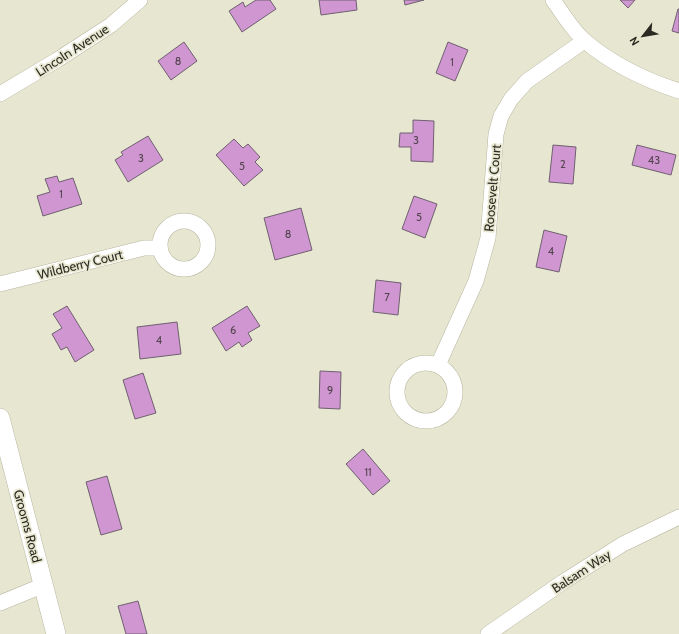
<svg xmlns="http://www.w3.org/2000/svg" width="679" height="634" font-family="Cabin,sans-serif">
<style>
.building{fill:#cf96d1;stroke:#6f606f}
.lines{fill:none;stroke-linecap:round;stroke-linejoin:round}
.minor-casing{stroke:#b7b6a1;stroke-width:16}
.tertiary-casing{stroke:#b7b6a1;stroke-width:20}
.minor{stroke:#fff;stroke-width:15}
.tertiary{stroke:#fff;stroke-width:19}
.labels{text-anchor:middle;stroke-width:3.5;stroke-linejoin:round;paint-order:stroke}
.number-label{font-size:11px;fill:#53454e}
.street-label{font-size:13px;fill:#2a2a22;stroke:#e7e7d1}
</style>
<rect width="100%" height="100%" fill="#e7e7d1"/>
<g class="building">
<path d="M256,0h14l6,9 -34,23 -13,-21 14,-9 2,5z"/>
<path d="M319,0h37l1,10 -36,5z"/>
<path d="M404,0h20l-19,5z"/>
<path d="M620,0h15l-7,8z"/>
<path d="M678,9h1v24l-7,-2z"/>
<path d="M184,42l13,19 -26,19 -13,-19z"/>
<path d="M448,42l20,8 -13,31 -19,-8z"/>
<path d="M413,120l21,1 -1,41 -22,-1v-14h-12l1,-14h13z"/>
<path d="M148,136l15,24 -35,22 -13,-22 8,-5 -2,-3z"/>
<path d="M234,139l9,9 5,-4 12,13 -5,5 8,8 -19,16 -28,-31z"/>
<path d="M553,145l23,2 -3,37 -24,-2z"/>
<path d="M637,145l39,10 -5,20 -39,-10z"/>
<path d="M57,176l2,6 14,-4 9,26 -39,12 -6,-20 13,-4 -5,-13z"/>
<path d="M414,196l23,8 -12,34 -23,-9z"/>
<path d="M301,208l11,42 -37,10 -11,-42z"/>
<path d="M544,230l23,6 -8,36 -23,-5z"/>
<path d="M376,280l25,3 -3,32 -25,-3z"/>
<path d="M67,306l27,44 -19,12 -8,-15 -6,3 -9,-16 10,-6 -9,-14z"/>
<path d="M247,306l13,20 -12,7 4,7 -10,7 -3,-5 -13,9 -14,-23z"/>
<path d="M177,322l4,32 -41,5 -3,-32z"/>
<path d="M320,371l21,1 -1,37 -21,-1z"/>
<path d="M143,373l13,40 -21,6 -12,-39z"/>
<path d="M363,449l27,32 -17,14 -27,-31z"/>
<path d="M107,476l15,53 -21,6 -15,-53z"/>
<path d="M138,601l9,33h-21l-8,-28z"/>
</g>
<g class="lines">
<defs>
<g id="minor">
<path d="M553,0c10,14 19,30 32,41 28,24 60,39 94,50"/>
<path d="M0,94l57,-34 54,-35 29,-25"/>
<circle cx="184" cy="245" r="24"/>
<path d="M0,284l144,-36h16"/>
<circle cx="426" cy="392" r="29"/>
<path d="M438,365l38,-84 12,-43 8,-104 5,-18 10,-17 16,-18 57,-40"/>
<path d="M0,603l44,-18"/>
<path d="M488,634l75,-52 60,-38 56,-27"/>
</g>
<path id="tertiary" d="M0,418l56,216"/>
</defs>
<use href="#minor" class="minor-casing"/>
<use href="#tertiary" class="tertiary-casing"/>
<use href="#minor" class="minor"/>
<use href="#tertiary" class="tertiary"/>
</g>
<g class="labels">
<g class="number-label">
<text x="178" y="65">8</text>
<text x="452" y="66">1</text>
<text x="416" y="144">3</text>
<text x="141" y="162">3</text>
<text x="654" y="164">43</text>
<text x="563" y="168">2</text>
<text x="242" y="170">5</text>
<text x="61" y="198">1</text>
<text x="419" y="221">5</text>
<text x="288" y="238">8</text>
<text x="551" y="255">4</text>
<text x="387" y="301">7</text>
<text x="233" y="334">6</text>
<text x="159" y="344">4</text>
<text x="330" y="394">9</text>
<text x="368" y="476">11</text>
</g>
<g class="street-label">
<text transform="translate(72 50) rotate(-33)" y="5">Lincoln Avenue</text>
<text transform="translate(492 188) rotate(-85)" y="5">Roosevelt Court</text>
<text transform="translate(80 264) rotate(-14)" y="5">Wildberry Court</text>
<text transform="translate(28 526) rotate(75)" y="5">Grooms Road</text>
<text transform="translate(581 571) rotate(-33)" y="5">Balsam Way</text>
</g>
</g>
<g transform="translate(643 36) rotate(239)" stroke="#e7e7d1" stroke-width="3" paint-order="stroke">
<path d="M0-3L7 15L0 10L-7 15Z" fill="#2a2a22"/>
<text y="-6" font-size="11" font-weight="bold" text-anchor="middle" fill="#2a2a22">N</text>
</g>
</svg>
